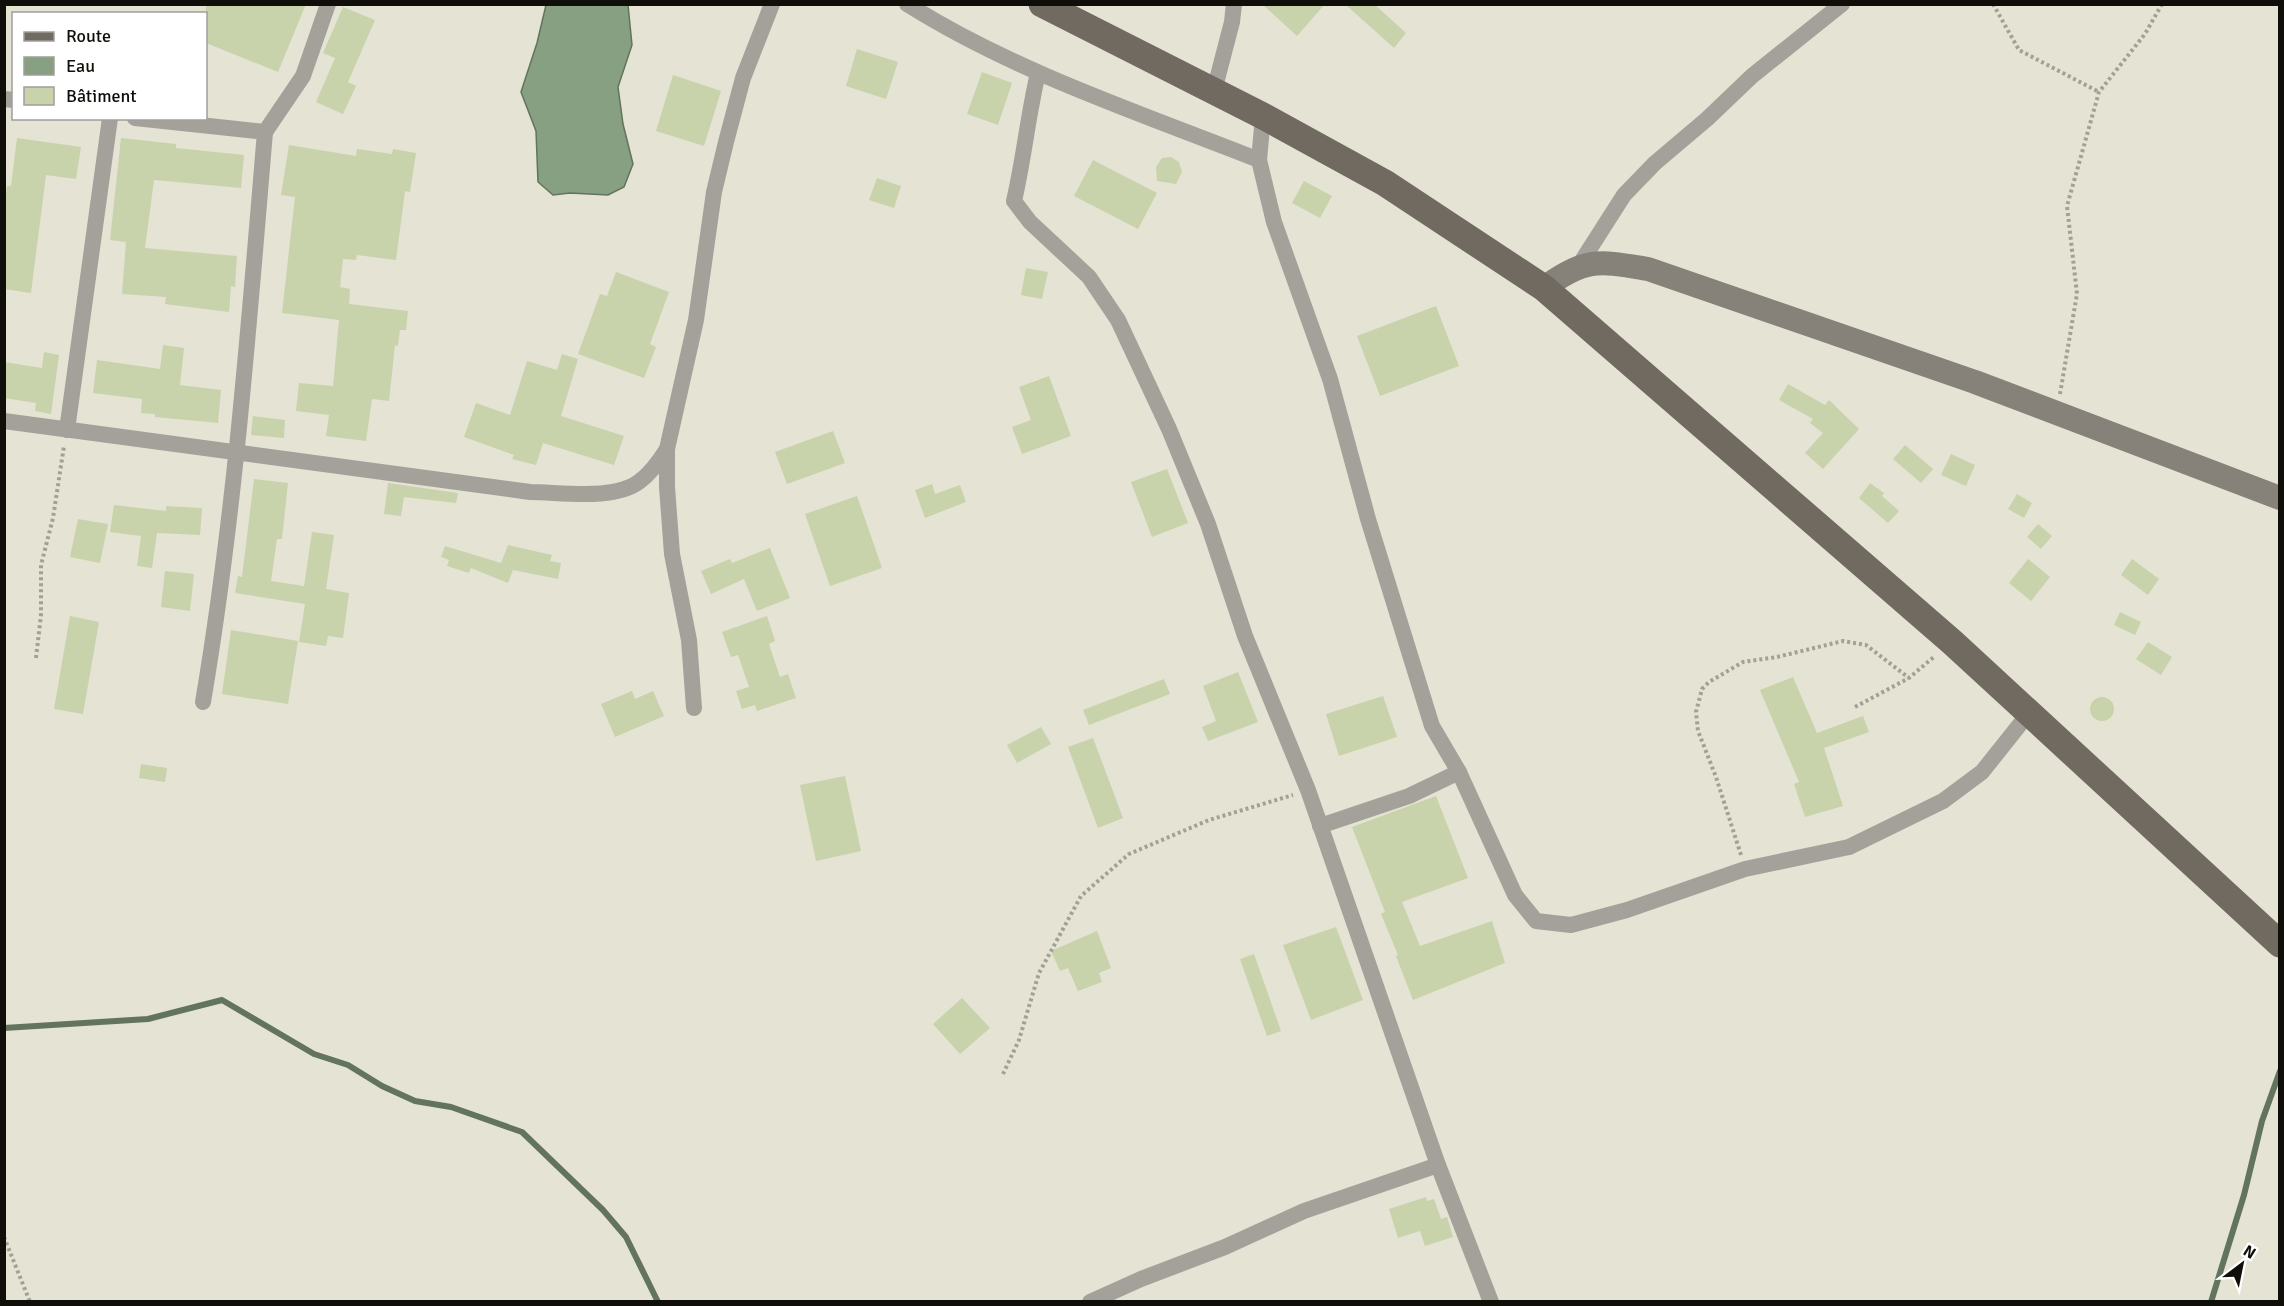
<svg xmlns="http://www.w3.org/2000/svg" width="2284" height="1306" font-family="Signika,sans-serif">
<style>
.water{fill:#86a081;stroke:#62745d;stroke-width:1.5}
.lines{fill:none;stroke-linecap:round;stroke-linejoin:round}
.stream{stroke:#62745d;stroke-width:6}
.building{fill:#c8d3ab}
.path{stroke:#a2a195;stroke-width:4;stroke-dasharray:3 3;stroke-linecap:butt}
.street{stroke:#a4a19b;stroke-width:16}
.secondary{stroke:#868179;stroke-width:24}
.primary{stroke:#706a60;stroke-width:27}
</style>
<rect width="100%" height="100%" fill="#e5e3d4"/>
<path class="water" d="M546,5h82l4,40 -14,42 5,37 10,40 -9,23 -16,8 -38,-2 -17,2 -15,-13 -2,-51 -15,-39 16,-49z"/>
<g class="lines">
<g class="stream">
<path d="M4,1028l144,-9 74,-19 92,54 34,11 34,21 33,15 36,6 71,25 81,78 23,27 32,65"/>
<path d="M2211,1302l33,-107 18,-74 18,-50"/>
</g>
</g>
<g class="building">
<path d="M206,4h100l-28,68 -72,-29z"/>
<path d="M1262,4h63l-28,32z"/>
<path d="M1345,4h29l32,29 -12,15z"/>
<path d="M343,7l32,13 -27,62 8,4 -13,28 -27,-12 19,-44 -12,-5z"/>
<path d="M857,49l41,13 -12,37 -40,-13z"/>
<path d="M982,72l30,11 -14,42 -31,-11z"/>
<path d="M673,75l48,16 -17,55 -48,-15z"/>
<path d="M17,138l64,9 -5,32 -30,-4 -15,118 -27,-4v-82l3,-21h4z"/>
<path d="M121,138l55,6v4l68,7 -3,33 -87,-8 -9,68 92,8 -2,31 -4,-1 -2,26 -64,-8 1,-7 -44,-3 4,-52 -16,-2z"/>
<path d="M289,145l67,11 1,-7 35,5 1,-5 23,4 -6,39 -5,-1 -9,69 -39,-5 -1,5 -13,-1 -3,28 10,2 -1,15 59,7 -2,19h-6l-2,16 -3,-1 -6,56 -17,-2 -6,42 -40,-5 3,-21 -33,-4 3,-28 34,3 6,-66 -57,-7 13,-116 -14,-2z"/>
<path d="M1171,157l8,5 3,10 -6,12 -19,-3 -1,-14 6,-9z"/>
<path d="M1093,160l64,33 -19,36 -64,-33z"/>
<path d="M877,178l24,8 -7,22 -25,-8z"/>
<path d="M1304,181l28,15 -12,22 -28,-15z"/>
<path d="M1026,268l22,4 -6,27 -21,-4z"/>
<path d="M616,272l53,20 -19,52 6,3 -12,31 -66,-24 22,-60 7,2z"/>
<path d="M1436,306l23,60 -79,30 -23,-60z"/>
<path d="M163,345l21,3 -4,37 41,5 -3,33 -63,-6v-3l-14,-1 1,-14 -49,-6 4,-33 63,9z"/>
<path d="M44,352l15,3 -8,59 -16,-3 1,-8 -32,-5v-36l38,6z"/>
<path d="M562,354l16,5 -17,57 63,20 -10,29 -71,-22 -7,22 -24,-6 2,-4 -50,-18 12,-34 34,12 17,-54 30,9z"/>
<path d="M1049,376l22,60 -49,18 -10,-27 19,-7 -12,-33z"/>
<path d="M1788,384l37,21 4,-5 30,29 -36,40 -18,-16 18,-20 -13,-10 3,-4 -34,-19z"/>
<path d="M253,416l32,4 -1,18 -33,-3z"/>
<path d="M833,431l12,32 -58,21 -12,-32z"/>
<path d="M1905,445l28,24 -12,14 -28,-24z"/>
<path d="M1951,454l24,11 -9,21 -25,-11z"/>
<path d="M1167,469l21,54 -36,14 -21,-55z"/>
<path d="M254,479l34,4 -6,56h-5l-6,42 33,5 8,-54 22,3 -8,54 23,4 -6,45 -15,-2 -2,10 -27,-4 6,-38 -70,-11 3,-17 4,1z"/>
<path d="M388,483l70,10 -2,10 -52,-6 -3,19 -17,-2z"/>
<path d="M1870,483l14,10 -2,3 17,15 -11,12 -29,-25z"/>
<path d="M932,484l3,10 25,-9 6,17 -41,16 -10,-28z"/>
<path d="M2017,494l15,9 -8,15 -16,-9z"/>
<path d="M857,496l25,72 -52,18 -25,-72z"/>
<path d="M114,505l52,6v-5l36,2 -2,27 -43,-2 -5,35 -15,-2 4,-30 -31,-4z"/>
<path d="M78,519l30,5 -8,39 -30,-6z"/>
<path d="M2038,524l14,12 -11,13 -14,-12z"/>
<path d="M508,545l44,10 -2,6 11,2 -3,16 -45,-9 -5,13 -37,-15 -2,5 -22,-7 2,-6 -8,-3 4,-11 56,17z"/>
<path d="M770,548l20,50 -33,13 -13,-32 -33,15 -10,-23 29,-12 2,4z"/>
<path d="M2028,559l22,18 -19,24 -22,-18z"/>
<path d="M2132,559l27,20 -11,16 -27,-20z"/>
<path d="M165,571l29,3 -4,37 -29,-4z"/>
<path d="M2120,612l21,10 -6,13 -21,-10z"/>
<path d="M70,616l29,6 -16,92 -29,-5z"/>
<path d="M767,616l8,25 -6,3 11,33 8,-3 8,24 -39,13 -2,-6 -13,4 -6,-18 13,-4 -11,-32 -7,2 -9,-25z"/>
<path d="M231,630l67,11 -10,63 -66,-10z"/>
<path d="M2148,642l24,15 -11,18 -25,-16z"/>
<path d="M1238,672l20,50 -50,19 -6,-14 14,-6 -13,-35z"/>
<path d="M1793,677l24,56 46,-17 6,16 -45,16 19,58 -38,11 -11,-33 5,-2 -39,-92z"/>
<path d="M1164,679l6,15 -81,31 -6,-15z"/>
<path d="M632,691l3,8 18,-8 11,25 -49,21 -14,-33z"/>
<path d="M1383,696l14,41 -58,19 -13,-42z"/>
<circle cx="2102" cy="709" r="12"/>
<path d="M1041,727l10,17 -34,19 -10,-18z"/>
<path d="M1093,738l30,80 -25,10 -30,-81z"/>
<path d="M141,764l26,4 -2,14 -26,-4z"/>
<path d="M845,776l16,75 -45,10 -16,-76z"/>
<path d="M1436,796l32,82 -66,24 18,44 72,-25 13,42 -92,37 -17,-44 2,-1 -17,-41 4,-2 -33,-85z"/>
<path d="M1336,927l27,73 -52,20 -28,-75z"/>
<path d="M1097,931l14,37 -12,5 3,9 -24,9 -10,-23 -8,3 -9,-20z"/>
<path d="M1254,954l27,77 -14,5 -27,-77z"/>
<path d="M962,998l28,30 -30,26 -27,-30z"/>
<path d="M1426,1197l1,4 7,-2 7,20 6,-2 6,20 -28,9 -5,-15 -22,7 -9,-29z"/>
</g>
<g class="lines">
<g class="path">
<path d="M1993,4l26,46 80,42"/>
<path d="M2060,394l17,-100 -10,-88 32,-114 46,-58 17,-30"/>
<path d="M36,658l5,-43v-50l12,-47 11,-72"/>
<path d="M1855,707l54,-29 26,-22"/>
<path d="M1741,855l-25,-78 -18,-46 -2,-19 6,-23 7,-7 34,-20 34,-5 66,-16 23,4 43,33"/>
<path d="M1003,1074l16,-34 20,-67 42,-77 48,-42 80,-34 84,-25"/>
<path d="M4,1237l26,65"/>
</g>
<g class="street">
<path d="M907,4c108,68 233,109 352,156"/>
<path d="M1038,73c-10,42 -14,85 -24,128l16,21 59,55 29,43 51,109 39,95 37,112 63,154 130,375 53,137"/>
<path d="M1214,91l18,-69 2,-18"/>
<path d="M4,99l10,1"/>
<path d="M1263,116l-4,44 15,62 56,157 38,140 64,207 27,46 56,123 21,26 35,4 56,-15 118,-41 104,-22 94,-46 39,-29 47,-59"/>
<path d="M135,118l130,14 38,-56 25,-72"/>
<path d="M1578,267l46,-72 31,-32 52,-44 45,-43 90,-72"/>
<path d="M4,421l526,71c31,0 85,9 110,-11 11,-8 20,-21 27,-32"/>
<path d="M67,430l43,-312"/>
<path d="M203,702c32,-189 46,-380 62,-570"/>
<path d="M694,708l-5,-68 -17,-86 -5,-67v-38l29,-129 18,-128 12,-50 17,-64 29,-74"/>
<path d="M1320,826l89,-30 50,-24"/>
<path d="M1090,1302l51,-23 84,-32 79,-36 134,-46"/>
</g>
<path class="secondary" d="M1544,288c42,-31 55,-27 104,-19l327,113 305,116"/>
<path class="primary" d="M1042,4l221,112 122,67 159,105 408,354 328,302"/>
</g>
<rect width="2284" height="1306" fill="none" stroke="#0f0e09" stroke-width="12"/>
<rect x="12" y="12" width="195" height="108" fill="#ffffff" stroke="#9f9f9d" stroke-width="1.5"/>
<rect x="24" y="32" width="30" height="9" fill="#706a60" stroke="#9f9f9d" stroke-width="1.5"/>
<text x="66" y="42" font-size="18" fill="#0f0e09">Route</text>
<rect x="24" y="57" width="30" height="18" fill="#86a081" stroke="#9f9f9d" stroke-width="1.5"/>
<text x="66" y="72" font-size="18" fill="#0f0e09">Eau</text>
<rect x="24" y="87" width="30" height="18" fill="#c8d3ab" stroke="#9f9f9d" stroke-width="1.5"/>
<text x="66" y="102" font-size="18" fill="#0f0e09">Bâtiment</text>
<g transform="translate(2242 1264) rotate(32)" stroke="#ffffff" stroke-width="4.5" paint-order="stroke">
<path d="M0-4.5L10 22L0 15L-10 22Z" fill="#0f0e09"/>
<text y="-9" font-size="16" font-weight="bold" text-anchor="middle" fill="#0f0e09">N</text>
</g>
</svg>
